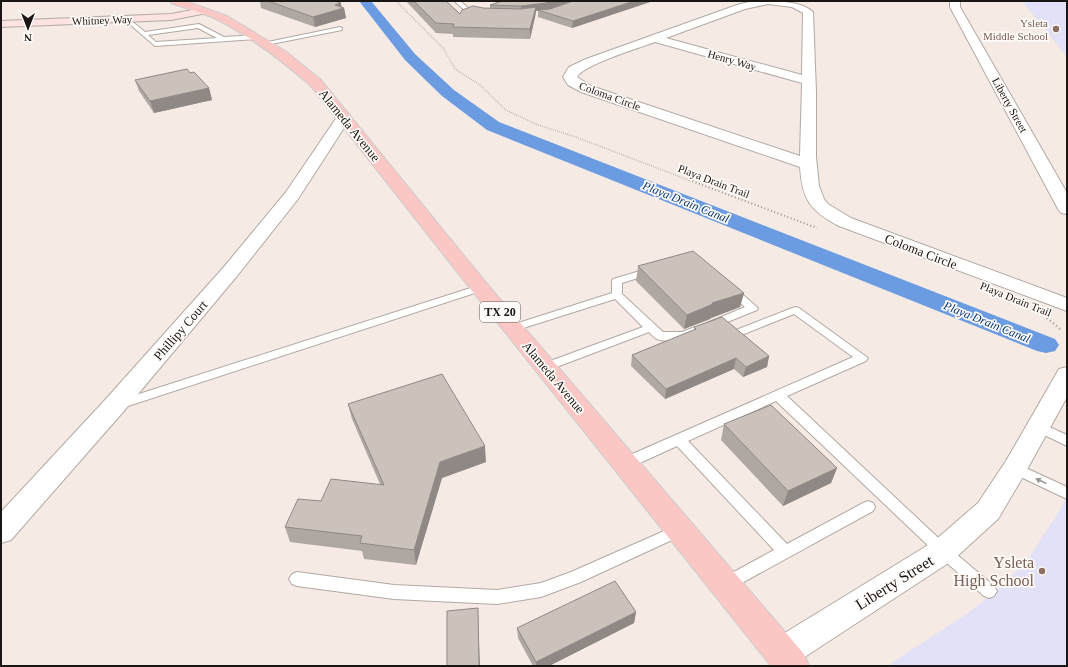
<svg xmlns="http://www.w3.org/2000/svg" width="1068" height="667" font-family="Georgia,serif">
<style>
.education{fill:#e3e1f7}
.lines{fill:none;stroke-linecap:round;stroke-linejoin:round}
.canal{fill:#6b9ce1;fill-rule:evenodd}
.lane-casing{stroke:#b2a9a2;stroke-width:2}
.street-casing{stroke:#b2a9a2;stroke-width:2}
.secondary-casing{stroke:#b2a9a2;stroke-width:2}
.primary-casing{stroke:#cdcccb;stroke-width:2}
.path-far2{stroke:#9d9590;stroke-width:1.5;stroke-dasharray:0.5 1.5;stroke-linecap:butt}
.path-far1{stroke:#9d9590;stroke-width:2;stroke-dasharray:1 2.5;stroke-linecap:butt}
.path{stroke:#9d9590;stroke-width:2.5;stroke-dasharray:1 3;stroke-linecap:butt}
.lane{fill:#fff;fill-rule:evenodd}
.street{fill:#fff;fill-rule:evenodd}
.secondary{fill:#fde3e2;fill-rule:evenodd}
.primary{fill:#fbc7c5;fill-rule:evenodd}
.wall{fill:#afa7a2}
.shaded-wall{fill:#8f8884}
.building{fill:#ccc2bc;stroke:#8f8884}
.oneway{fill:#989695}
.education-dot{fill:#8d6e63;stroke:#fefaf7;stroke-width:1.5}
.labels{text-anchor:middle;stroke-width:3.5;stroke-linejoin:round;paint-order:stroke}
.far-street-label{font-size:11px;fill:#1a1614;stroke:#fefaf7}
.far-education-label{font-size:11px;fill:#785e54;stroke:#fefaf7;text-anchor:end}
.far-water-label{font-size:12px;font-style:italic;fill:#043774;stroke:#fefaf7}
.shield{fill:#fefaf7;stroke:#5e5a58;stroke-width:1}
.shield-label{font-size:12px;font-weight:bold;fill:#1a1614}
.street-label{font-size:13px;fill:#1a1614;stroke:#fefaf7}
.near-education-label{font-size:16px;fill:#785e54;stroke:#fefaf7;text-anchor:end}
.near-street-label{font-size:16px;fill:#1a1614;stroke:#fefaf7}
</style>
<rect width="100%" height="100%" fill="#f5ebe4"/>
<g class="education">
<path d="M1022,1l45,1v55z"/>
<path d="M1067,495v171h-176l-1,-2 81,-53 32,-26 27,-29 31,-48z"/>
</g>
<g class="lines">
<path class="canal" d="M359,1h12l44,53 39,36 45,32 556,217 4,6 -4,6 -9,2 -9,-2 -550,-221 -45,-34 -37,-36z"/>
<defs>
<g id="lane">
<path d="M454,1h6l13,11 8,2 -3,2 -9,-2z"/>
<path d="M128,18l17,14 54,-8 25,13 32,-2 3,2 -3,2 -101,7 -29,-25 -1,-1zM198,28l19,10 -61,4 -8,-7z"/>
<path d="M340,27l2,1v2l-76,15 -3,-2z"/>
<path d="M650,268l4,1 1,2 -1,2 -32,10v11l41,38h19l13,-5 4,2 1,2c-6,8 -34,12 -43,8 -3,-1 -5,-4 -8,-7l-103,39 -4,-1 -2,-3 2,-3 101,-37 -28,-28 -98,31h-8l-1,-2 1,-2 103,-33v-12l1,-2z"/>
<path d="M480,285l5,3 -1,2 -359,117 -4,1 -4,-1 -2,-3 2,-3z"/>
<path d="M732,288l4,1 22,19 -1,2 -42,17h-8l-1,-2 1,-2 38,-16 -17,-14 -1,-2 1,-2z"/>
<path d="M795,307l4,1 69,50 -2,3 -79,35 161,151 46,39 3,5 -3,5 -5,2 -5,-2 -46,-41 -162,-154 -88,40 99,103 76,-41 5,-2 5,2 2,4 -2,4 -142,78 -5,2 -5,-2 -3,-5 3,-5 53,-29 -97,-104 -46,21 -5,1 -5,-1 -2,-4 2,-4 232,-102 -59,-43 -50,20h-8l-1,-2 1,-2z"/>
<path d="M1038,422l29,13v11l-33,-16 -2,-3 2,-3z"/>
<path d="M1015,463l52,24v12l-57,-27 -2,-4 2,-4z"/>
<path d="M680,524l5,2 2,4 -2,4 -104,48 -40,15 -44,7 -103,-5 -97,-13 -5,-2 -3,-5 3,-5 5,-2 97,13 103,5 44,-7 30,-11z"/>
</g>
<g id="street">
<path d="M753,1c18,0 48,-1 60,11l3,80v65l3,29 5,13 4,5 23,14 216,80v13l-228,-85c-29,-15 -37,-27 -39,-59l-219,-75 -13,-7 -5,-8 6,-10 17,-8 151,-54zM768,4l24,3 11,6 -1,62 -136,-37 79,-29zM655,42l147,41 -2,73 -209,-70 -14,-9c6,-12 62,-29 78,-35z"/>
<path d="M950,1h10v6l107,186v21l-6,-1 -3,-4 -108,-202z"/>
<path d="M344,113l5,1 2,3 -53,82 -61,77 -114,136 -112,128 -10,3v-31l104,-112 118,-132 63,-76 53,-78z"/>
<path d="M1067,367v30l-43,78 -26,44 -45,41 -159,104c-7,3 -17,3 -24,0l-4,-11 4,-11 163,-100 45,-39 28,-42 53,-92z"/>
</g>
<path id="secondary" d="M203,8l5,3 -1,2 -36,7 -170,7v-6l170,-7z"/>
<path id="primary" d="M170,1h15l42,15 58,35 35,28 167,205 317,370 5,12h-38l-298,-374 -163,-207c-28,-24 -57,-47 -90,-64 -15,-8 -33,-12 -49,-18z"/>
</defs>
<use href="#lane" class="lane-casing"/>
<use href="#street" class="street-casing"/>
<use href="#secondary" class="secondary-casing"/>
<use href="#primary" class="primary-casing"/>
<path class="path-far2" d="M396,1l47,47 12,21 25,16 26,25 32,15 35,11 118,45"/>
<path class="path-far1" d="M689,180l128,48"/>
<path class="path" d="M1047,318l13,11"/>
<use href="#lane" class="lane"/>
<use href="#street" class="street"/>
<use href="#secondary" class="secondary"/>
<use href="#primary" class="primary"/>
</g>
<g class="wall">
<path d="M260,1h76l6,6 2,1 2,10 -31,9 -54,-19z"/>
<path d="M406,1h40l14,13 23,-6 7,1v-4l12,-4h151l-81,27 -34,-11v-7l-2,1 -1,6 -5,22 -77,-2v-3l-17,-1z"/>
<path d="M190,73l19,15 3,12 -58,13 -15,-22 -4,-11z"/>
<path d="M638,266l106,27 -4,14 -29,11 -1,1 -26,10 -48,-48z"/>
<path d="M694,327l75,29 -2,11 -24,10 -9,-8 -69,30 -34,-33 1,-11 62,-25z"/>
<path d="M348,404l138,58 -44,16 -26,87 -52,-6 -2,-8 -72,-9 -5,-15 36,-26 59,-17 -28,-65z"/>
<path d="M724,424l113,44 -6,15 -48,23 -62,-66z"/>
<path d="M636,612l-2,11 -85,43h-16l-15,-28 -1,-10z"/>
</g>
<g class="shaded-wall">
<path d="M330,1h6l1,3 4,-1 1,6 2,-1 2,10 -31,9 -2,-10z"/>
<path d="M552,1h23l-29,9 -10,1 -1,6 -5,22v-10l-9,-17v-6z"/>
<path d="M634,1h19l-81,27 1,-7z"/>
<path d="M209,88l3,12 -58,13 -4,-12z"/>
<path d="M744,293l-4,14 -29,11 -1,1 -26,10 3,-14 25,-12z"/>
<path d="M769,356l-2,11 -24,10 3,-10z"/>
<path d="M736,358l-2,11 -69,30 1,-10z"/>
<path d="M485,446l1,16 -44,16 -26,87 -2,-15 26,-88z"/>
<path d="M837,468l-6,15 -48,23 5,-15z"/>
<path d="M478,608v11l2,47h-1z"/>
<path d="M636,612l-2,11 -85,43h-13v-4z"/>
</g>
<g class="building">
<path d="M268,1h67l6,2 -6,2 9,3 -31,9z"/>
<path d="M414,1h32l14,13 2,-4 11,-4 10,2 38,1 15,-2 -6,22 -77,-2 1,-3 -18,-1z"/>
<path d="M502,1h50l-6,2 -25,3 -31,-1z"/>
<path d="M573,1h61l-61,20 -35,-11 12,-1z"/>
<path d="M187,69l3,4 4,-1 15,16 -59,13 -15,-21z"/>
<path d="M693,251l51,42 -32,10 1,1 -26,11 -49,-49z"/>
<path d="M722,317l47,39 -23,11 -10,-9 -70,31 -34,-34 64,-26 -2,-2z"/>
<path d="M442,374l43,72 -45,16 -26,88 -54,-7 2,-7 -77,-9 13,-28 23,2 10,-22 53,6 -36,-81z"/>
<path d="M771,405l66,63 -49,23 -64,-67z"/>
<path d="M615,581l21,31 -100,50 -19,-34z"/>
<path d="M478,608l1,58h-32v-55z"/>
</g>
<defs><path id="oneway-solid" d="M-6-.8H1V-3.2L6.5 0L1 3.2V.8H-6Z"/></defs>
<use class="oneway" href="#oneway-solid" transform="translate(1041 481) rotate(-154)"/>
<g class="education-dot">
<circle cx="1056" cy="29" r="4"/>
<circle cx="1042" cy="571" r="4"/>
</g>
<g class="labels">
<g class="far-street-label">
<text transform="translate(102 20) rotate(-2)" y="4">Whitney Way</text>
<text transform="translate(732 60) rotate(16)" y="4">Henry Way</text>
<text transform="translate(610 96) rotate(20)" y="4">Coloma Circle</text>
<text transform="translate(1010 105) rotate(61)" y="4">Liberty Street</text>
<text transform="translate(714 181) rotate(21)" y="4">Playa Drain Trail</text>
<text transform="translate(1016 299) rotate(22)" y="4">Playa Drain Trail</text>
</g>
<g class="far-education-label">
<text x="1048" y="27">Ysleta<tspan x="1048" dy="13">Middle School</tspan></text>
</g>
<g class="far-water-label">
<text transform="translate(686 202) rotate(22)" y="4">Playa Drain Canal</text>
<text transform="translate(987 322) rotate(22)" y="4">Playa Drain Canal</text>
</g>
<rect class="shield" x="480" y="302" width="40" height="20" rx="3"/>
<g class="shield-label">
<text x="500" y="316">TX 20</text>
</g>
<g class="street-label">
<text transform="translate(350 125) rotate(51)" y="5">Alameda Avenue</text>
<text transform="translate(921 251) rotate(21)" y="5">Coloma Circle</text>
<text transform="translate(180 330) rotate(-49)" y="5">Phillipy Court</text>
<text transform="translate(554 377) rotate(50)" y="5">Alameda Avenue</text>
</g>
<g class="near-education-label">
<text x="1034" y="568">Ysleta<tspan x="1034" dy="18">High School</tspan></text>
</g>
<g class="near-street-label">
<text transform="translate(894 582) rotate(-32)" y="6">Liberty Street</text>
</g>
</g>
<rect width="1068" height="667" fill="none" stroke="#1a1614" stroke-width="4"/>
<g transform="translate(28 28) rotate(180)" stroke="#fefaf7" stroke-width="3" paint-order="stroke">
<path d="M0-3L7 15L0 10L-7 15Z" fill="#1a1614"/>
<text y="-6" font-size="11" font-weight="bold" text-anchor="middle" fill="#1a1614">N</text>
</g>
</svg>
